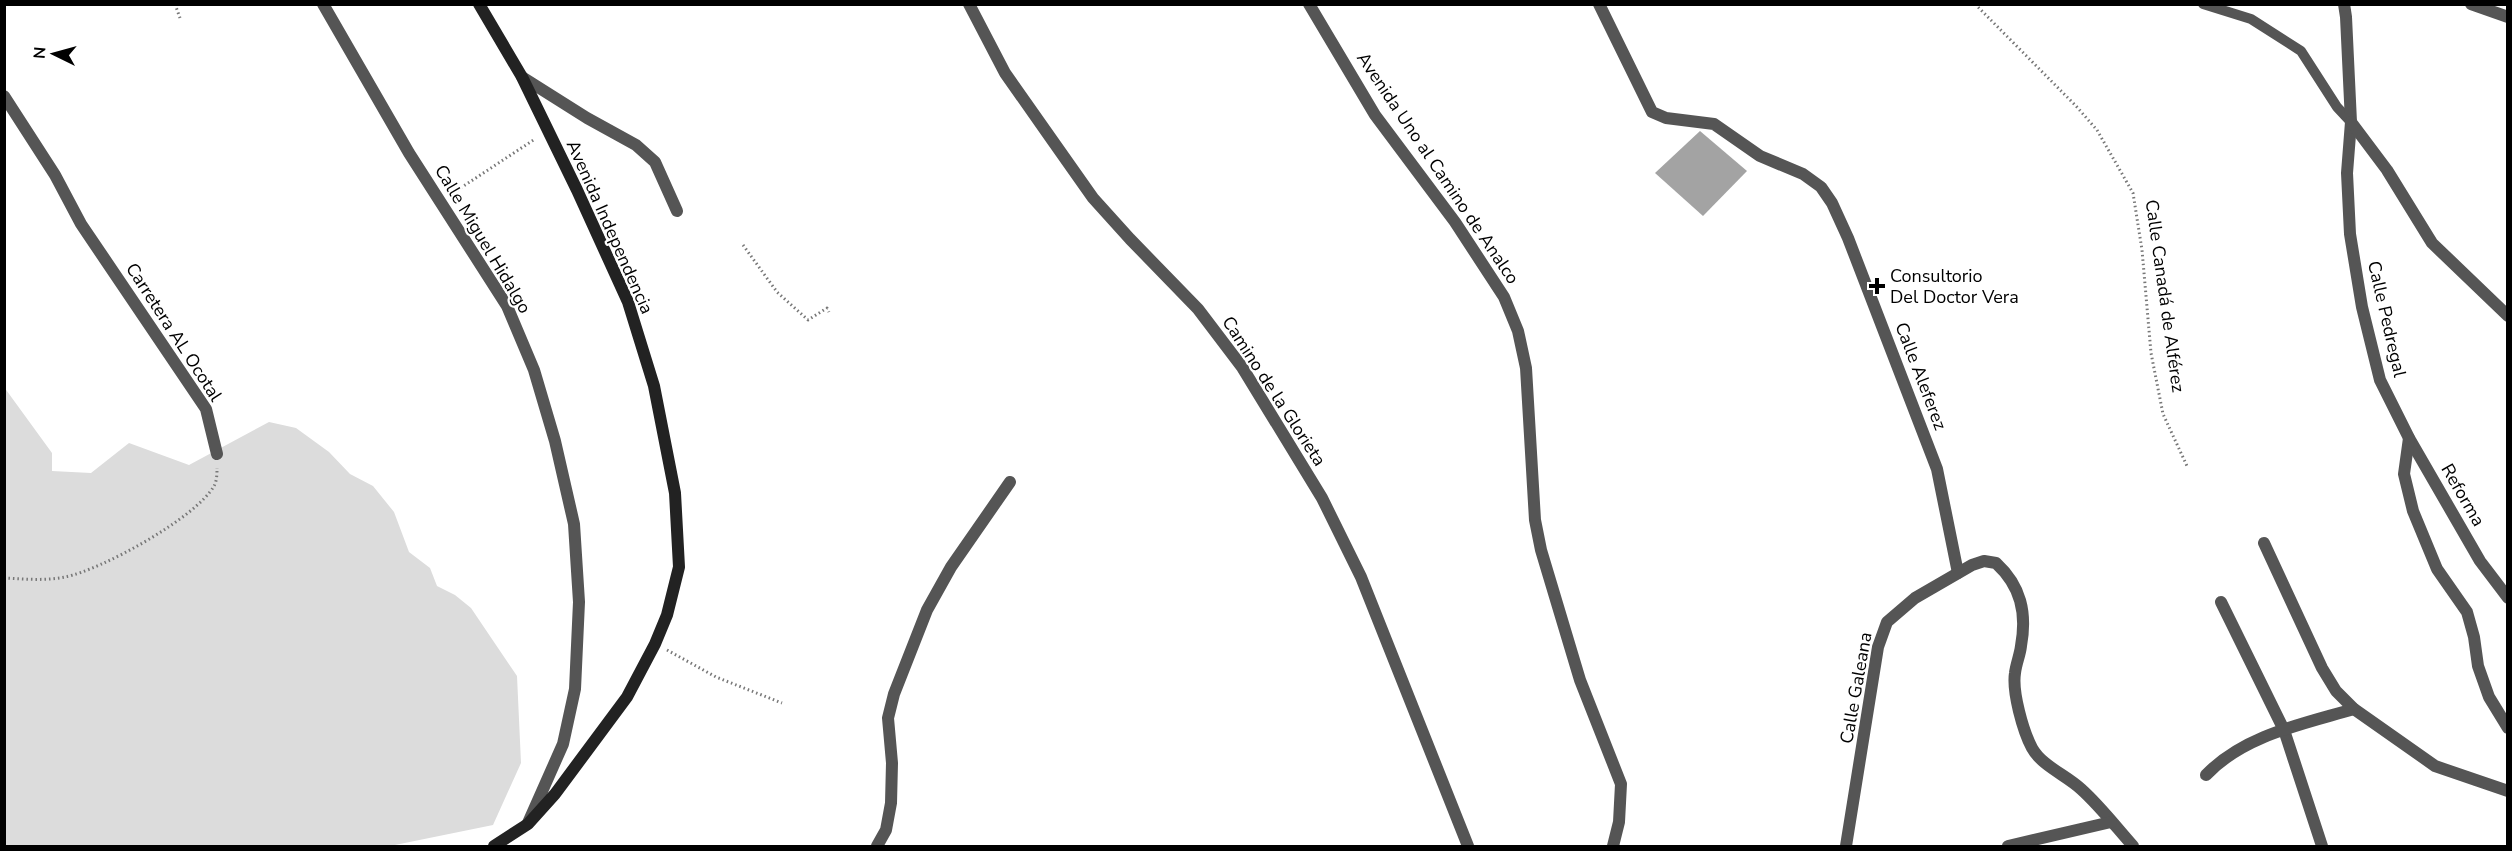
<svg xmlns="http://www.w3.org/2000/svg" width="2512" height="851" font-family="'Nunito Sans',sans-serif">
<style>
.green{fill:#dcdcdc}
.water{fill:#a3a3a3}
.lines{fill:none;stroke-linecap:round;stroke-linejoin:round}
.path{stroke:#777;stroke-width:3;stroke-dasharray:1.5 3;stroke-linecap:butt}
.lane{stroke:#555;stroke-width:10}
.street{stroke:#555;stroke-width:12}
.secondary{stroke:#222;stroke-width:12}
.poi-dot{fill:#000;stroke:#fff;stroke-width:2}
.labels{text-anchor:middle;stroke-width:4.5;stroke-linejoin:round;paint-order:stroke}
.street-label{font-size:18px;fill:#000;stroke:#fff}
.poi-label{font-size:18px;fill:#000;stroke:#fff;text-anchor:start}
</style>
<rect width="100%" height="100%" fill="#fff"/>
<path class="green" d="M4,387l48,66v18l39,2 38,-30 60,22 80,-43 27,6 33,24 21,22 23,12 21,26 15,40 21,16 7,18 18,9 16,13 46,68 4,87 -28,62 -103,21h-385z"/>
<path class="water" d="M1700,131l47,40 -44,45 -48,-43z"/>
<g class="lines">
<g class="path">
<path d="M175,4l5,14"/>
<path d="M1975,4l101,102 21,24 36,63 9,57 9,103 12,61 24,52"/>
<path d="M453,193l82,-54"/>
<path d="M743,245l34,47 31,28 19,-12 2,4"/>
<path d="M4,578c20,1 41,3 61,-1 36,-7 131,-59 149,-91 3,-5 3,-13 3,-18"/>
<path d="M667,650l49,27 66,26"/>
</g>
<path class="lane" d="M2203,4l48,15 50,32 36,56 14,15"/>
<g class="street">
<path d="M323,4l86,149 98,153 27,64 21,71 19,83 5,78 -4,87 -12,55 -35,79"/>
<path d="M969,4l36,69 45,64 43,61 37,41 68,70 44,58 80,131 39,79 107,269"/>
<path d="M1309,4l66,111 80,107 49,75 14,34 8,37 9,152 6,30 39,130 41,104 -2,38 -6,24"/>
<path d="M1599,4l53,108 14,6 48,6 46,32 43,18 18,13 11,16 16,35 89,231 21,104"/>
<path d="M2344,4l2,13 5,105 -4,51 3,61 12,73 18,73 29,58 71,123 28,37"/>
<path d="M2471,4l37,13"/>
<path d="M522,77l65,41 49,27 19,17 22,49"/>
<path d="M4,96l51,79 26,49 125,185 11,45"/>
<path d="M2351,122l36,48 45,73 76,73"/>
<path d="M2409,438l-5,36 9,37 24,58 30,43 7,25 4,29 11,31 19,31"/>
<path d="M2264,543l58,125 14,23 18,18 81,57 73,25"/>
<path d="M2221,602l63,128 38,116"/>
<path d="M2206,775c38,-40 97,-51 148,-66"/>
<path d="M877,846l9,-16 5,-27 1,-40 -4,-45 6,-24 33,-84 24,-43 59,-85"/>
<path d="M1846,846l32,-199 9,-25 28,-24 57,-33 12,-4 12,2c25,23 31,50 25,83 -1,9 -5,18 -6,27 -3,19 8,58 17,75 10,18 34,27 49,41 19,17 35,38 52,57"/>
<path d="M2008,846l103,-24"/>
</g>
<path class="secondary" d="M479,4l43,73 55,113 51,112 26,84 21,107 4,74 -12,48 -12,29 -28,53 -72,97 -27,30 -34,22"/>
</g>
<path class="poi-dot" d="M1874 277h6v6h6v6h-6v6h-6v-6h-6v-6h6z"/>
<g class="labels">
<g class="street-label">
<text transform="translate(1438 168) rotate(56)" y="6">Avenida Uno al Camino de Analco</text>
<text transform="translate(610 227) rotate(66)" y="6">Avenida Independencia</text>
<text transform="translate(483 239) rotate(59)" y="6">Calle Miguel Hidalgo</text>
<text transform="translate(2165 296) rotate(82)" y="6">Calle Canadá de Alférez</text>
<text transform="translate(2387 319) rotate(77)" y="6">Calle Pedregal</text>
<text transform="translate(174 332) rotate(57)" y="6">Carretera AL Ocotal</text>
<text transform="translate(1921 376) rotate(69)" y="6">Calle Aleferez</text>
<text transform="translate(1274 391) rotate(57)" y="6">Camino de la Glorieta</text>
<text transform="translate(2463 495) rotate(60)" y="6">Reforma</text>
<text transform="translate(1856 688) rotate(-80)" y="6">Calle Galeana</text>
</g>
<g class="poi-label">
<text x="1890" y="282">Consultorio<tspan x="1890" dy="21">Del Doctor Vera</tspan></text>
</g>
</g>
<rect width="2512" height="851" fill="none" stroke="#000000" stroke-width="12"/>
<g transform="translate(54 54) rotate(275)" stroke="#ffffff" stroke-width="4.5" paint-order="stroke">
<path d="M0-4.5L10 22L0 15L-10 22Z" fill="#000000"/>
<text y="-9" font-size="16" font-weight="bold" text-anchor="middle" fill="#000000">N</text>
</g>
</svg>
